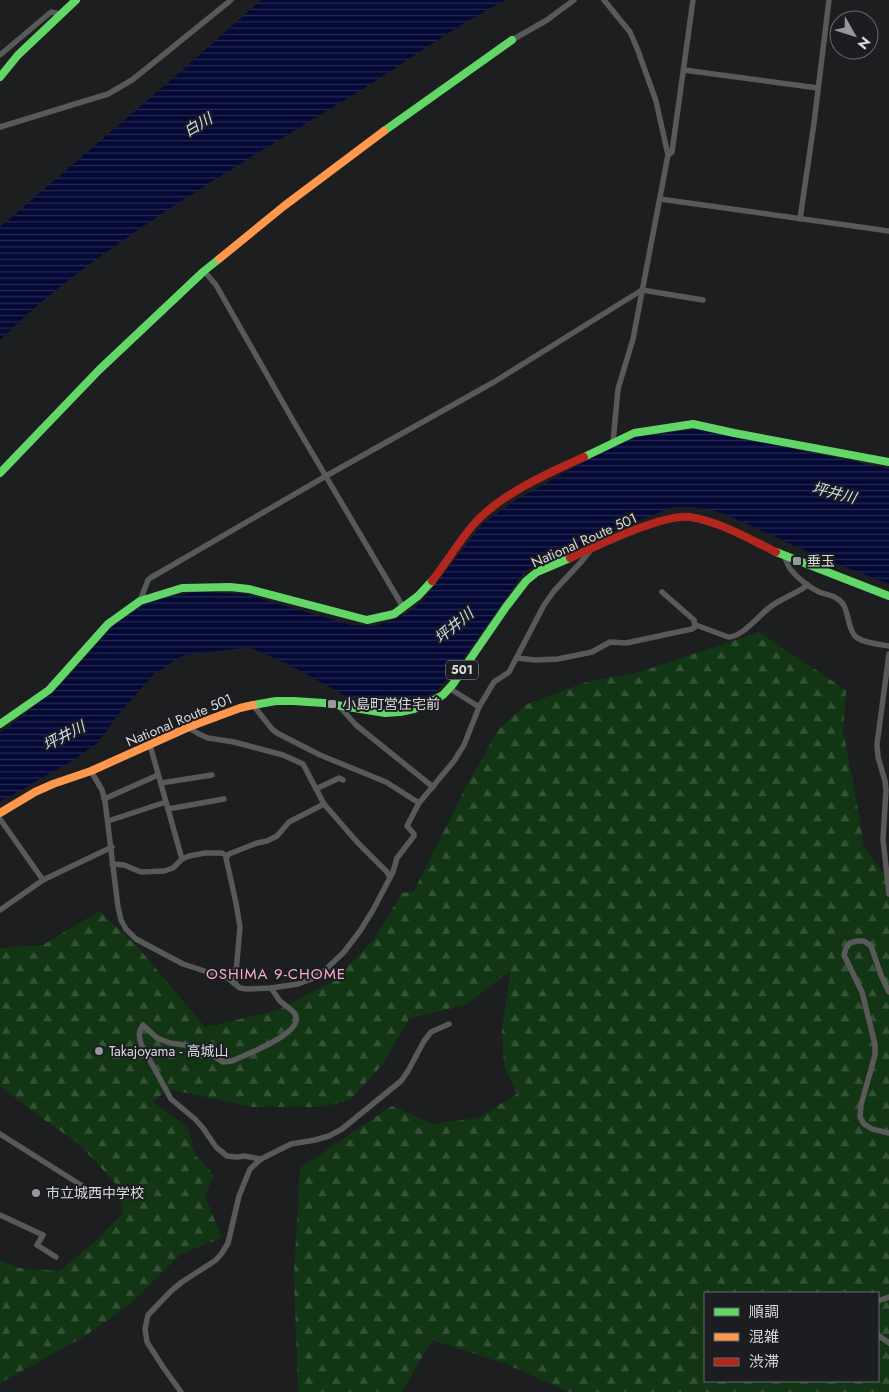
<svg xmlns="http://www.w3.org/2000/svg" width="889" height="1392" font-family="Jost,'Noto Sans JP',sans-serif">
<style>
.forest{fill:url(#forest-firs);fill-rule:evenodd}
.water{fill:url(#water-rules)}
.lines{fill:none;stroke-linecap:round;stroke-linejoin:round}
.street{stroke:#595959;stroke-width:5.5}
.fast{stroke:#63d668;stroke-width:8}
.slow{stroke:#ff974d;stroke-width:8}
.jam{stroke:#b3261e;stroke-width:8}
.poi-dot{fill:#96989a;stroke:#1b1d21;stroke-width:2}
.labels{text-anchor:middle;stroke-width:4;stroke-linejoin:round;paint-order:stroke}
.shield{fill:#1b1d21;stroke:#9fa1a4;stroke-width:1}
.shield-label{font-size:12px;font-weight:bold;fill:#d8dadc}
.street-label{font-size:14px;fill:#d8dadc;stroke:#1b1d21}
.poi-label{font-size:14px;fill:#d8dadc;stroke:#1b1d21;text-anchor:start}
.water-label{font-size:15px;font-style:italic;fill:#d0ddf1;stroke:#1b1d21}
.neighbourhood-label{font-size:15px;letter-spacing:1px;fill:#f6a9cb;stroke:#1b1d21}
</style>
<defs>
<pattern id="forest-firs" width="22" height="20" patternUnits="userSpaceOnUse" patternTransform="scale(1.25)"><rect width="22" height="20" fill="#123514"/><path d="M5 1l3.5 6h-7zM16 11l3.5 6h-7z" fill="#345236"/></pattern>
<pattern id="water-rules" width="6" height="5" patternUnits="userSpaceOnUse" patternTransform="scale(1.25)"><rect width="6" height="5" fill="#030835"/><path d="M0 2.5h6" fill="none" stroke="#272b52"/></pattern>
</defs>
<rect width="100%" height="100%" fill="#1c1e20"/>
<path class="forest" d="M759,632l87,58 -3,40 13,68 8,49 25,34v511h-320l-63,-28 -74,-24 -30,52h-104l-4,-118 6,-106 92,-62 40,18 46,-6 39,-24 -13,-29 -2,-34 8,-60 -43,33 -58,15 -26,45 -33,36 -28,7h-70l-84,-18 -15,13 34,24 9,30 18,19 -9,21 17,42 -41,16 -53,52 -46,32 -82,45v-123l19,8 41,3 35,-30 28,-27 -7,-30 -38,-41 -35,-24 -43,-33v-138l43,-3 56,-34 38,35 68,81 71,-16 59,-31 39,-41 28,-46 12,-2 51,-102 33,-59 29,-26 63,-23 49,-9zM705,1293h173v88h-173z"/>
<g class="water">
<path d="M261,0h245c-54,27 -102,64 -153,95 -77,47 -154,92 -227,143 -44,31 -88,64 -126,102v-113l178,-153z"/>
<path d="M700,429l189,40v115l-72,-28 -94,-43 -31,-6h-19l-49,19 -21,12 -47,17 -31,16 -67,95 -22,26 -30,16 -23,-2 -39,-11 -56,-31 -39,-17 -65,8 -29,18 -33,37 -26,34 -21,15 -75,43v-70l9,-5 57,-48 44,-51 19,-14 31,-16 37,-6 48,2 106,31 25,1 26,-10 18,-12 62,-80 34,-24 87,-49 34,-15z"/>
</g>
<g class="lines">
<g class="street">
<path d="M604,0l26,32 7,16 19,53 12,54 -35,184 -15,50 -5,53"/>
<path d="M512,40l35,-20 27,-20"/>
<path d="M0,55l51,-43 9,2"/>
<path d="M684,70l134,18"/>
<path d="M0,127l108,-33 24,-14 20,-16 79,-64"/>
<path d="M668,155l4,-3 21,-152"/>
<path d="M660,199l229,32"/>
<path d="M800,219l14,-96 15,-123"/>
<path d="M204,271l12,14 79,139 108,183"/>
<path d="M784,556c2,4 4,10 7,14 7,8 18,17 28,22 8,3 17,3 24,12 6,9 5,25 12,32 7,7 24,8 34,10"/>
<path d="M140,601l8,-21 4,-3 174,-101 168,-94 148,-92 61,10"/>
<path d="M696,625l32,12c16,0 33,-25 45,-32 12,-8 24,-12 35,-20"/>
<path d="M889,654l-12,90 1,13 7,24 1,9 -3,49 6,55"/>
<path d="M517,658l18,2 23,-1 34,-7 18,-10 16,1 66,-14 3,-2 -1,-7 -32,-28"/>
<path d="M449,688l30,19"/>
<path d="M253,705l19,24 5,4 43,22 66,27 33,21"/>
<path d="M339,706l17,19 77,62"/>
<path d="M189,728l10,6 9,4 26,4 49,13 20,9 21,40 34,39 29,29 3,6"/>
<path d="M150,745l32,114"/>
<path d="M91,771l11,19 3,11 13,106 3,13 5,9 10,10 47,25 46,15 11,9 7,1 24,-1 27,-4 13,-5 12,-7 21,-20 16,-21 13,-21 20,-38 4,-14 17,-22v-2l-7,-8 12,-23 35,-42 10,-16 15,-38 15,-25 15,-10 35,-67 10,-14 28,-30 7,-9"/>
<path d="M161,783l51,-8"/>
<path d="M316,789l23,-11 4,2"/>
<path d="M104,799l54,-24"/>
<path d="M168,809l56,-10"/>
<path d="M0,819l43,61"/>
<path d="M108,821l58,-19"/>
<path d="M112,864l12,1 17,7 23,-1 9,-3 9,-9 7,-3 16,-3h17l5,3"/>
<path d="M0,910l43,-30 69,-33"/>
<path d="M235,984l5,-57 -4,-24 -10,-45 3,-4 28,-11 10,-2 10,-5 12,-14 35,-18"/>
<path d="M889,992l-8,-17 -10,-29 -7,-5h-7l-7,2 -4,5 -2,7 18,37 13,52v11l-14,50 -1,12 4,7 8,5 17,4"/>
<path d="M0,1134l92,58"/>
<path d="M261,1159l-17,-3 -7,1 -10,-1 -11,-9 -13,-19 -8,-9 -24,-20 -30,-55c-2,-8 -3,-12 2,-19l14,13 13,5 29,4 24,15 9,-1c12,-6 74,-28 63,-47 -3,-5 -11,-9 -15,-13 -3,-4 -6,-9 -9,-13"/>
<path d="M0,1215l43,20 -6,10 19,12"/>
<path d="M878,1301l11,-4"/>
<path d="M878,1335l11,8"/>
<path d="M181,1392l-18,-25 -16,-25 -2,-13 3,-14 23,-24 11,-9 34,-22 6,-7 6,-10 11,-47 11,-27 11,-10 30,-15 24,-4 14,-4 13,-7 59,-48 7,-10 16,-30 7,-9 18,-8"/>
</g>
<g class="fast">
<path d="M0,77l18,-22 58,-55"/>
<path d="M384,131l128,-91"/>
<path d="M584,457l50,-24 59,-9 41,9 155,29"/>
<path d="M0,473l99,-103 105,-99 15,-12"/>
<path d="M776,552l113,44"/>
<path d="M253,705l23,-4h17l31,2 61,10 15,-1 14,-3 18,-8 11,-6 10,-11 53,-77 20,-26 11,-9 33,-14"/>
<path d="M0,724l49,-34 59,-66 32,-23 42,-13 48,-1 19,2 118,31 27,-6 24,-18 14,-15"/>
</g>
<g class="slow">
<path d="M219,259l65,-53 100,-75"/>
<path d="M0,813l35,-21 18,-8 38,-13 98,-44 51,-19 13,-3"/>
</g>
<g class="jam">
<path d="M570,558c27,-12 94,-45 120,-41 31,5 59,22 86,35"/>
<path d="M432,581c14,-18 26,-38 41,-56 26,-30 75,-52 111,-68"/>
</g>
</g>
<g class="poi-dot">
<rect x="792" y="556" width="10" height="10" rx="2.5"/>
<rect x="327" y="699" width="10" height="10" rx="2.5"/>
<circle cx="99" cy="1051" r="5"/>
<circle cx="36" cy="1193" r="5"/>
</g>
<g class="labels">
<rect class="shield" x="446" y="660.5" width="32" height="19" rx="4"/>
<g class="shield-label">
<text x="462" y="674">501</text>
</g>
<g class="street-label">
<text transform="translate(584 540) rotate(-24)" y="5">National Route 501</text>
<text transform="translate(179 720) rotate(-23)" y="5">National Route 501</text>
</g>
<g class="poi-label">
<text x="807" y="566">垂玉</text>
<text x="342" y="709">小島町営住宅前</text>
<text x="109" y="1056">Takajoyama - 高城山</text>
<text x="46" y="1198">市立城西中学校</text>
</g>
<g class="water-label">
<text transform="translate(198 125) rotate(-31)" y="5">白川</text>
<text transform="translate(834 493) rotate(14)" y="5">坪井川</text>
<text transform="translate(454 626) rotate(-40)" y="5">坪井川</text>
<text transform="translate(64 736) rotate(-28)" y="5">坪井川</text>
</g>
<g class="neighbourhood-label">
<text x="276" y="979">OSHIMA 9-CHOME</text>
</g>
</g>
<rect x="704" y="1292" width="175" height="90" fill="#1b1d21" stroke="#67696c"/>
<rect x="714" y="1308" width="25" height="8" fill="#63d668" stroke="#67696c"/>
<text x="749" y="1317" font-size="15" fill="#d8dadc">順調</text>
<rect x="714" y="1333" width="25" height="8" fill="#ff974d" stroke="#67696c"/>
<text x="749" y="1342" font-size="15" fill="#d8dadc">混雑</text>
<rect x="714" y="1358" width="25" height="8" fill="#b3261e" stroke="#67696c"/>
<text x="749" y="1367" font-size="15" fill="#d8dadc">渋滞</text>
<g transform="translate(854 35) rotate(129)"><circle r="24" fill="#1b1d21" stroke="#67696c"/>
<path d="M0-4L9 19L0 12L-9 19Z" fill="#96989a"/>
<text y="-8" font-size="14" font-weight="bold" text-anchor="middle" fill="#d8dadc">N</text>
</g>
</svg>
